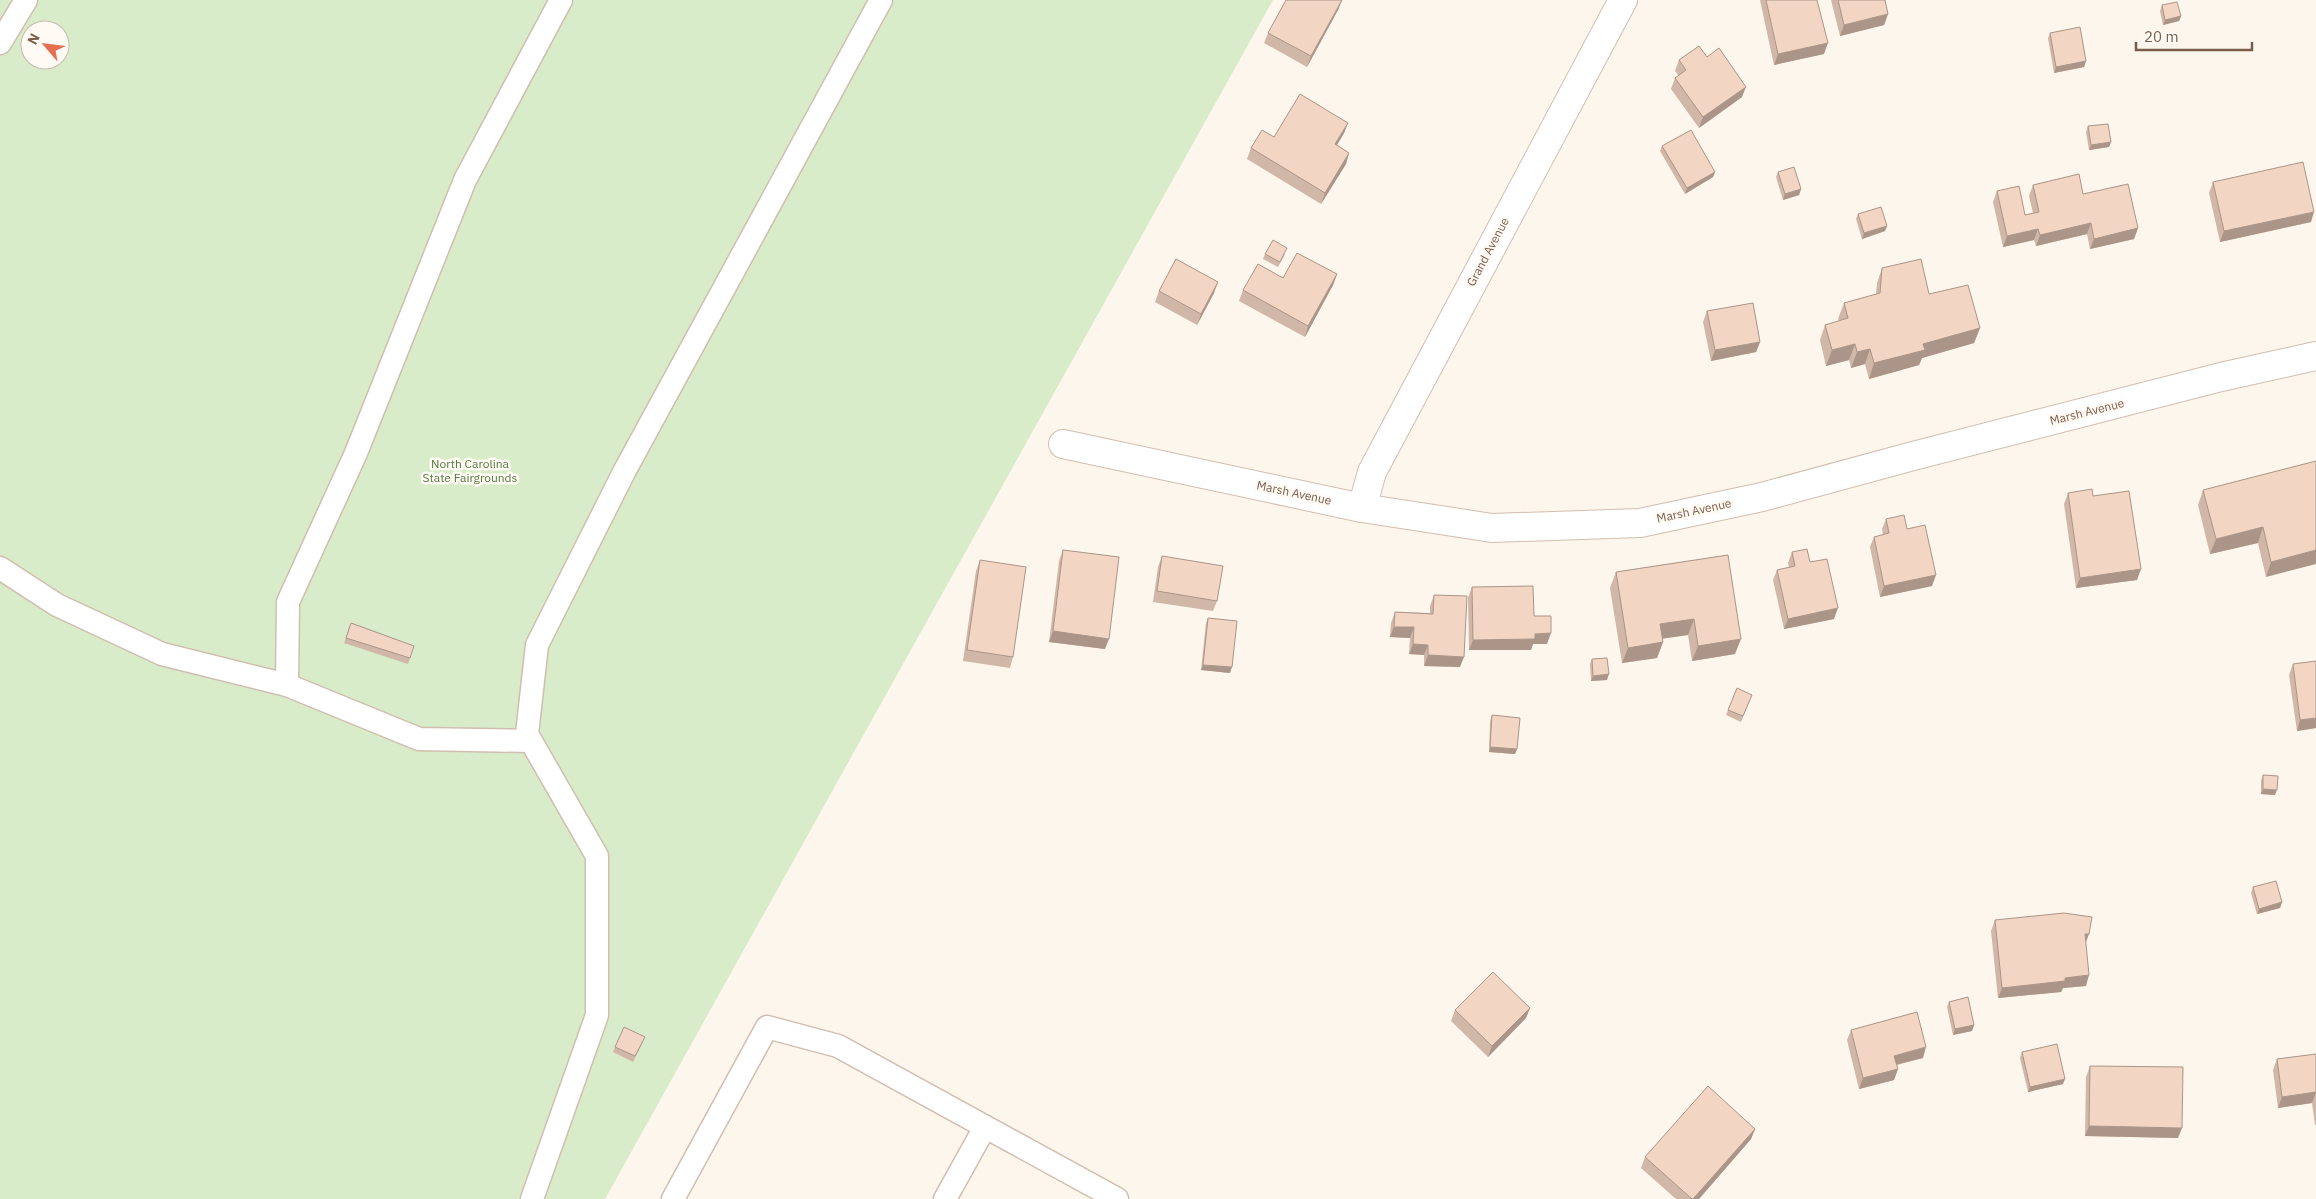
<svg xmlns="http://www.w3.org/2000/svg" width="2316" height="1199" font-family="'IBM Plex Sans',sans-serif">
<style>
.green{fill:#d8ecc9;fill-rule:evenodd}
.lines{fill:none;stroke-linecap:round;stroke-linejoin:round}
.lane-casing{stroke:#d1beb0;stroke-width:25}
.street-casing{stroke:#d1beb0;stroke-width:30}
.lane{stroke:#fff;stroke-width:22}
.street{stroke:#fff;stroke-width:28}
.wall{fill:#d1b7a8}
.shaded-wall{fill:#aa9588}
.building{fill:#f3d5c3;stroke:#aa9588}
.labels{text-anchor:middle;stroke-width:5;stroke-linejoin:round;paint-order:stroke}
.street-label{font-size:12px;fill:#7a5c4d;stroke:#fffaf3}
.park-label{font-size:12px;fill:#537a41;stroke:#fffaf3}
</style>
<rect width="100%" height="100%" fill="#fdf6ec"/>
<path class="green" d="M0,0h1273l-668,1199h-605zM30,30h30v30h-30z"/>
<g class="lines">
<defs>
<g id="lane">
<path d="M0,43l26,-43"/>
<path d="M0,568l57,37 105,49 125,31"/>
<path d="M531,741l-112,-2 -132,-54 1,-83 68,-149 109,-273 96,-180"/>
<path d="M532,1199l65,-184v-159l-70,-122 10,-89 87,-173 257,-472"/>
<path d="M673,1199l94,-172 71,19 279,153"/>
<path d="M945,1199l40,-72"/>
</g>
<g id="street">
<path d="M1063,444l299,64 130,20 148,-5 122,-26 151,-41 308,-79 95,-21"/>
<path d="M1362,508l10,-36 251,-472"/>
</g>
</defs>
<use href="#lane" class="lane-casing"/>
<use href="#street" class="street-casing"/>
<use href="#lane" class="lane"/>
<use href="#street" class="street"/>
</g>
<g class="wall">
<path d="M1760,0h57l7,54 -50,11z"/>
<path d="M1831,0h54l3,14 -4,11 -44,11z"/>
<path d="M2162,5l19,11 -2,5 -16,4 -3,-14z"/>
<path d="M1339,8l-32,59 -43,-24 4,-10z"/>
<path d="M2050,33l36,28 -2,6 -30,6 -6,-35z"/>
<path d="M1707,57l35,40 -43,31 -28,-39 4,-11 4,-2 -4,-5 4,-11z"/>
<path d="M1348,123l-4,10 -7,12 12,8 -3,11 -25,40 -74,-45 4,-11 23,-11z"/>
<path d="M2088,126l23,16 -2,5 -20,3 -3,-18z"/>
<path d="M1662,146l53,26 -2,5 -28,17 -25,-43z"/>
<path d="M1778,172l23,17 -2,6 -16,5 -7,-23z"/>
<path d="M2213,182l98,40 -91,20 -11,-49z"/>
<path d="M2033,185l50,9 55,34 -4,11 -44,10 -3,-15 -51,12 -2,-6 -31,7 -10,-45 4,-11 28,24 8,-2 -4,-17z"/>
<path d="M1858,214l29,12 -2,5 -23,8 -6,-20z"/>
<path d="M1265,254h20l-7,13 -15,-8z"/>
<path d="M1882,268l47,26 51,34 -6,15 -52,15 -3,7 -50,14 -4,-15 -14,4 -2,-8 -23,6 -6,-26 5,-15 14,-4 -1,-2 6,-16 32,-9 1,-11z"/>
<path d="M1337,274l-4,11 -28,52 -66,-36 4,-11 40,-12z"/>
<path d="M1159,291l55,2 -17,32 -42,-23z"/>
<path d="M1707,311l53,31 -4,10 -45,9 -8,-39z"/>
<path d="M2316,461l-50,116 -8,-34 -48,11 -12,-49 5,-15z"/>
<path d="M2068,493l25,3 44,84 -61,8 -12,-84z"/>
<path d="M1886,519l21,10 25,57 -52,11 -10,-50 4,-10 9,-2 -1,-6z"/>
<path d="M1063,550l42,99 -56,-7 10,-81z"/>
<path d="M1792,552l18,10 24,57 -50,10 -11,-49 4,-10 12,-3 -1,-4z"/>
<path d="M1728,555l7,99 -43,7 -4,-26 -26,3 1,4 -6,16 -35,5 -12,-75 6,-16z"/>
<path d="M1162,556l55,45 -4,10 -60,-9 5,-35z"/>
<path d="M980,560l33,97 -3,11 -47,-7 13,-90z"/>
<path d="M1472,587l62,29 13,28h-14l-2,6h-62l-1,-52z"/>
<path d="M1434,595l26,72 -36,-1v-11l-15,-1 1,-16 -20,-1 1,-14 4,-11 35,1v-7z"/>
<path d="M1208,618l22,55 -29,-3 5,-47z"/>
<path d="M351,623l63,23 -6,18 -64,-21z"/>
<path d="M1592,659l15,21 -16,1 -1,-17z"/>
<path d="M2293,664l23,64 -19,3 -8,-56z"/>
<path d="M1750,700l-9,22 -15,-7 2,-5z"/>
<path d="M1492,715l25,34 -2,5 -26,-2 1,-31z"/>
<path d="M2263,775l12,20 -14,-1v-13z"/>
<path d="M2253,887l29,15 -2,6 -23,6 -6,-21z"/>
<path d="M1995,920l91,23v43l-23,2 -2,4 -63,6 -7,-67z"/>
<path d="M1949,1002l25,23 -2,6 -19,4 -6,-28z"/>
<path d="M1530,1008l-4,10 -38,39 -37,-36 4,-11z"/>
<path d="M1851,1030l72,28 -26,7 1,4 -4,11 -35,9 -12,-49z"/>
<path d="M643,1042l-10,20 -20,-10 2,-5z"/>
<path d="M2022,1052l41,32 -35,8 -8,-34z"/>
<path d="M2316,1054v71h-1l-3,-22 -34,5 -5,-38 4,-11z"/>
<path d="M2090,1066l88,72 -93,-2 1,-59z"/>
<path d="M1755,1129l-4,10 -52,60h-23l-35,-31 4,-11z"/>
</g>
<g class="shaded-wall">
<path d="M1342,0l-3,8 -32,59 4,-11z"/>
<path d="M1888,14l-4,11 -44,11 4,-11z"/>
<path d="M2181,16l-2,5 -16,4 2,-5z"/>
<path d="M1828,43l-4,11 -50,11 4,-11z"/>
<path d="M2086,61l-2,6 -30,6 2,-6z"/>
<path d="M1746,87l-4,10 -43,31 4,-11z"/>
<path d="M1348,123l-4,10 -13,22 4,-11z"/>
<path d="M2111,142l-2,5 -20,3 2,-5z"/>
<path d="M1349,153l-3,11 -25,40 4,-11z"/>
<path d="M1715,172l-2,5 -28,17 2,-6z"/>
<path d="M1801,189l-2,6 -16,5 2,-6z"/>
<path d="M2314,212l-3,10 -91,20 4,-11z"/>
<path d="M2091,223l-4,11 -51,12 4,-11z"/>
<path d="M1887,226l-2,5 -23,8 2,-6z"/>
<path d="M2138,228l-4,11 -44,10 4,-10z"/>
<path d="M2038,229l-4,11 -31,7 4,-11z"/>
<path d="M1337,274l-4,11 -28,52 3,-11z"/>
<path d="M1218,282l-4,11 -17,32 4,-11z"/>
<path d="M1980,328l-6,15 -52,15 -3,7 -50,14 5,-16 49,-19z"/>
<path d="M1760,342l-4,10 -45,9 4,-11z"/>
<path d="M1855,344l-6,16 -23,6 6,-16z"/>
<path d="M1870,349l-5,15 -14,4 6,-16z"/>
<path d="M2263,527l-5,16 -48,11 6,-15z"/>
<path d="M2316,550v14l-50,13 5,-15z"/>
<path d="M2141,569l-4,11 -61,8 4,-10z"/>
<path d="M1936,575l-4,11 -52,11 4,-11z"/>
<path d="M1838,608l-4,11 -50,10 4,-10z"/>
<path d="M1694,619l-6,16 -34,5 6,-16z"/>
<path d="M1394,627h20l-4,11 -20,-1z"/>
<path d="M1053,631l56,8 -4,10 -56,-7z"/>
<path d="M1551,633l-4,11h-14l-2,6h-62l4,-10 62,-6z"/>
<path d="M1741,639l-6,15 -43,7 6,-15z"/>
<path d="M1663,642l-6,16 -35,5 6,-15z"/>
<path d="M1413,644l15,1 -4,10 -15,-1z"/>
<path d="M1428,655l36,2 -4,10 -36,-1z"/>
<path d="M1203,665l29,2 -2,6 -29,-3z"/>
<path d="M1609,674l-2,6 -16,1 2,-5z"/>
<path d="M2316,718v10l-19,3 3,-11z"/>
<path d="M1490,747l27,2 -2,5 -26,-2z"/>
<path d="M2263,789l14,1 -2,5 -14,-1z"/>
<path d="M2282,902l-2,6 -23,6 2,-5z"/>
<path d="M2085,934h4l-4,11z"/>
<path d="M2089,975l-3,11 -23,2 -2,4 -63,6 4,-10 63,-10z"/>
<path d="M1530,1008l-4,10 -38,39 4,-11z"/>
<path d="M1974,1025l-2,6 -19,4 2,-6z"/>
<path d="M1926,1047l-3,11 -33,8 4,-10z"/>
<path d="M1898,1069l-4,11 -35,9 4,-11z"/>
<path d="M2065,1079l-2,5 -35,8 2,-5z"/>
<path d="M2316,1092l-4,11 -34,5 4,-11z"/>
<path d="M2089,1126l93,2 -4,10 -93,-2z"/>
<path d="M1755,1129l-4,10 -52,60h-6z"/>
</g>
<g class="building">
<path d="M1286,0h56l-31,56 -43,-23z"/>
<path d="M1766,0h51l11,43 -50,11z"/>
<path d="M1838,0h47l3,14 -44,11z"/>
<path d="M2177,2l4,14 -16,4 -3,-15z"/>
<path d="M2080,27l6,34 -30,6 -6,-34z"/>
<path d="M1699,46l8,11 12,-9 27,39 -43,30 -28,-39 11,-8 -7,-10z"/>
<path d="M1300,94l48,29 -13,21 14,9 -24,40 -74,-45 11,-18 12,7z"/>
<path d="M2108,124l3,18 -20,3 -3,-19z"/>
<path d="M1691,130l24,42 -28,16 -25,-42z"/>
<path d="M2303,162l11,50 -90,19 -11,-49z"/>
<path d="M1794,167l7,22 -16,5 -7,-22z"/>
<path d="M2079,174l4,20 45,-10 10,44 -44,11 -3,-16 -51,12 -2,-6 -31,7 -10,-45 22,-5 6,29 14,-3 -6,-27z"/>
<path d="M1881,207l6,19 -23,7 -6,-19z"/>
<path d="M1273,240l14,8 -7,14 -15,-8z"/>
<path d="M1297,253l40,21 -29,52 -65,-36 15,-26 25,14z"/>
<path d="M1176,259l42,23 -17,32 -42,-23z"/>
<path d="M1921,259l8,35 39,-9 12,43 -57,16 2,6 -51,13 -4,-14 -13,3 -2,-8 -23,6 -7,-25 23,-7 -4,-15 36,-10 2,-25z"/>
<path d="M1753,303l7,39 -45,8 -8,-39z"/>
<path d="M2316,461v89l-45,12 -8,-35 -47,12 -13,-49z"/>
<path d="M2092,489l1,7 36,-5 12,78 -61,9 -12,-85z"/>
<path d="M1904,515l3,14 18,-4 11,50 -52,11 -10,-49 15,-4 -3,-14z"/>
<path d="M1807,549l3,13 17,-3 11,49 -50,11 -11,-49 18,-4 -3,-14z"/>
<path d="M1063,550l56,7 -10,82 -56,-8z"/>
<path d="M1728,555l13,84 -43,7 -4,-27 -34,5 3,18 -35,6 -12,-76z"/>
<path d="M1162,556l61,10 -6,35 -60,-10z"/>
<path d="M980,560l46,7 -13,90 -46,-7z"/>
<path d="M1533,586l1,30h17v17l-16,1v5l-62,1 -1,-53z"/>
<path d="M1434,595l33,1 -3,61 -36,-2v-10l-15,-1 1,-17h-20l1,-15 38,2z"/>
<path d="M1208,618l29,3 -5,46 -29,-2z"/>
<path d="M351,623l63,23 -4,12 -64,-20z"/>
<path d="M1607,658l2,16 -16,2 -1,-17z"/>
<path d="M2316,661v57l-16,2 -7,-56z"/>
<path d="M1737,688l15,7 -9,21 -15,-6z"/>
<path d="M1492,715l28,3 -3,31 -27,-2z"/>
<path d="M2263,775l15,1 -1,14 -14,-1z"/>
<path d="M2276,881l6,21 -23,7 -6,-22z"/>
<path d="M2064,913l28,4 -3,17h-4l4,41 -24,3v3l-63,7 -7,-68z"/>
<path d="M1493,972l37,36 -38,38 -37,-36z"/>
<path d="M1968,997l6,28 -19,4 -6,-27z"/>
<path d="M1917,1012l9,35 -32,9 4,13 -35,9 -12,-48z"/>
<path d="M624,1027l21,10 -10,19 -20,-9z"/>
<path d="M2057,1044l8,35 -35,8 -8,-35z"/>
<path d="M2316,1054v40v-2l-34,5 -5,-38z"/>
<path d="M2090,1066l93,1 -1,61 -93,-2z"/>
<path d="M1708,1086l47,43 -62,70h-1l-47,-42z"/>
</g>
<g class="labels">
<g class="street-label">
<text transform="translate(1488 252) rotate(-62)" y="4">Grand Avenue</text>
<text transform="translate(2087 412) rotate(-14)" y="4">Marsh Avenue</text>
<text transform="translate(1294 493) rotate(12)" y="4">Marsh Avenue</text>
<text transform="translate(1694 511) rotate(-12)" y="4">Marsh Avenue</text>
</g>
<g class="park-label">
<text x="470" y="468">North Carolina<tspan x="470" dy="14">State Fairgrounds</tspan></text>
</g>
</g>
<g transform="translate(45 45) rotate(298)"><circle r="24" fill="#fffaf3" stroke="#cabbb1"/>
<path d="M0-4L9 19L0 12L-9 19Z" fill="#e76f51"/>
<text y="-8" font-size="14" font-weight="bold" text-anchor="middle" fill="#7a5c4d">N</text>
</g>
<path d="M2136 42v8h116v-8" fill="none" stroke="#7a5c4d" stroke-width="2.5"/>
<text x="2144" y="42" font-size="15" fill="#7a5c4d" stroke="#fffaf3" stroke-width="4" paint-order="stroke">20 m</text>
</svg>
